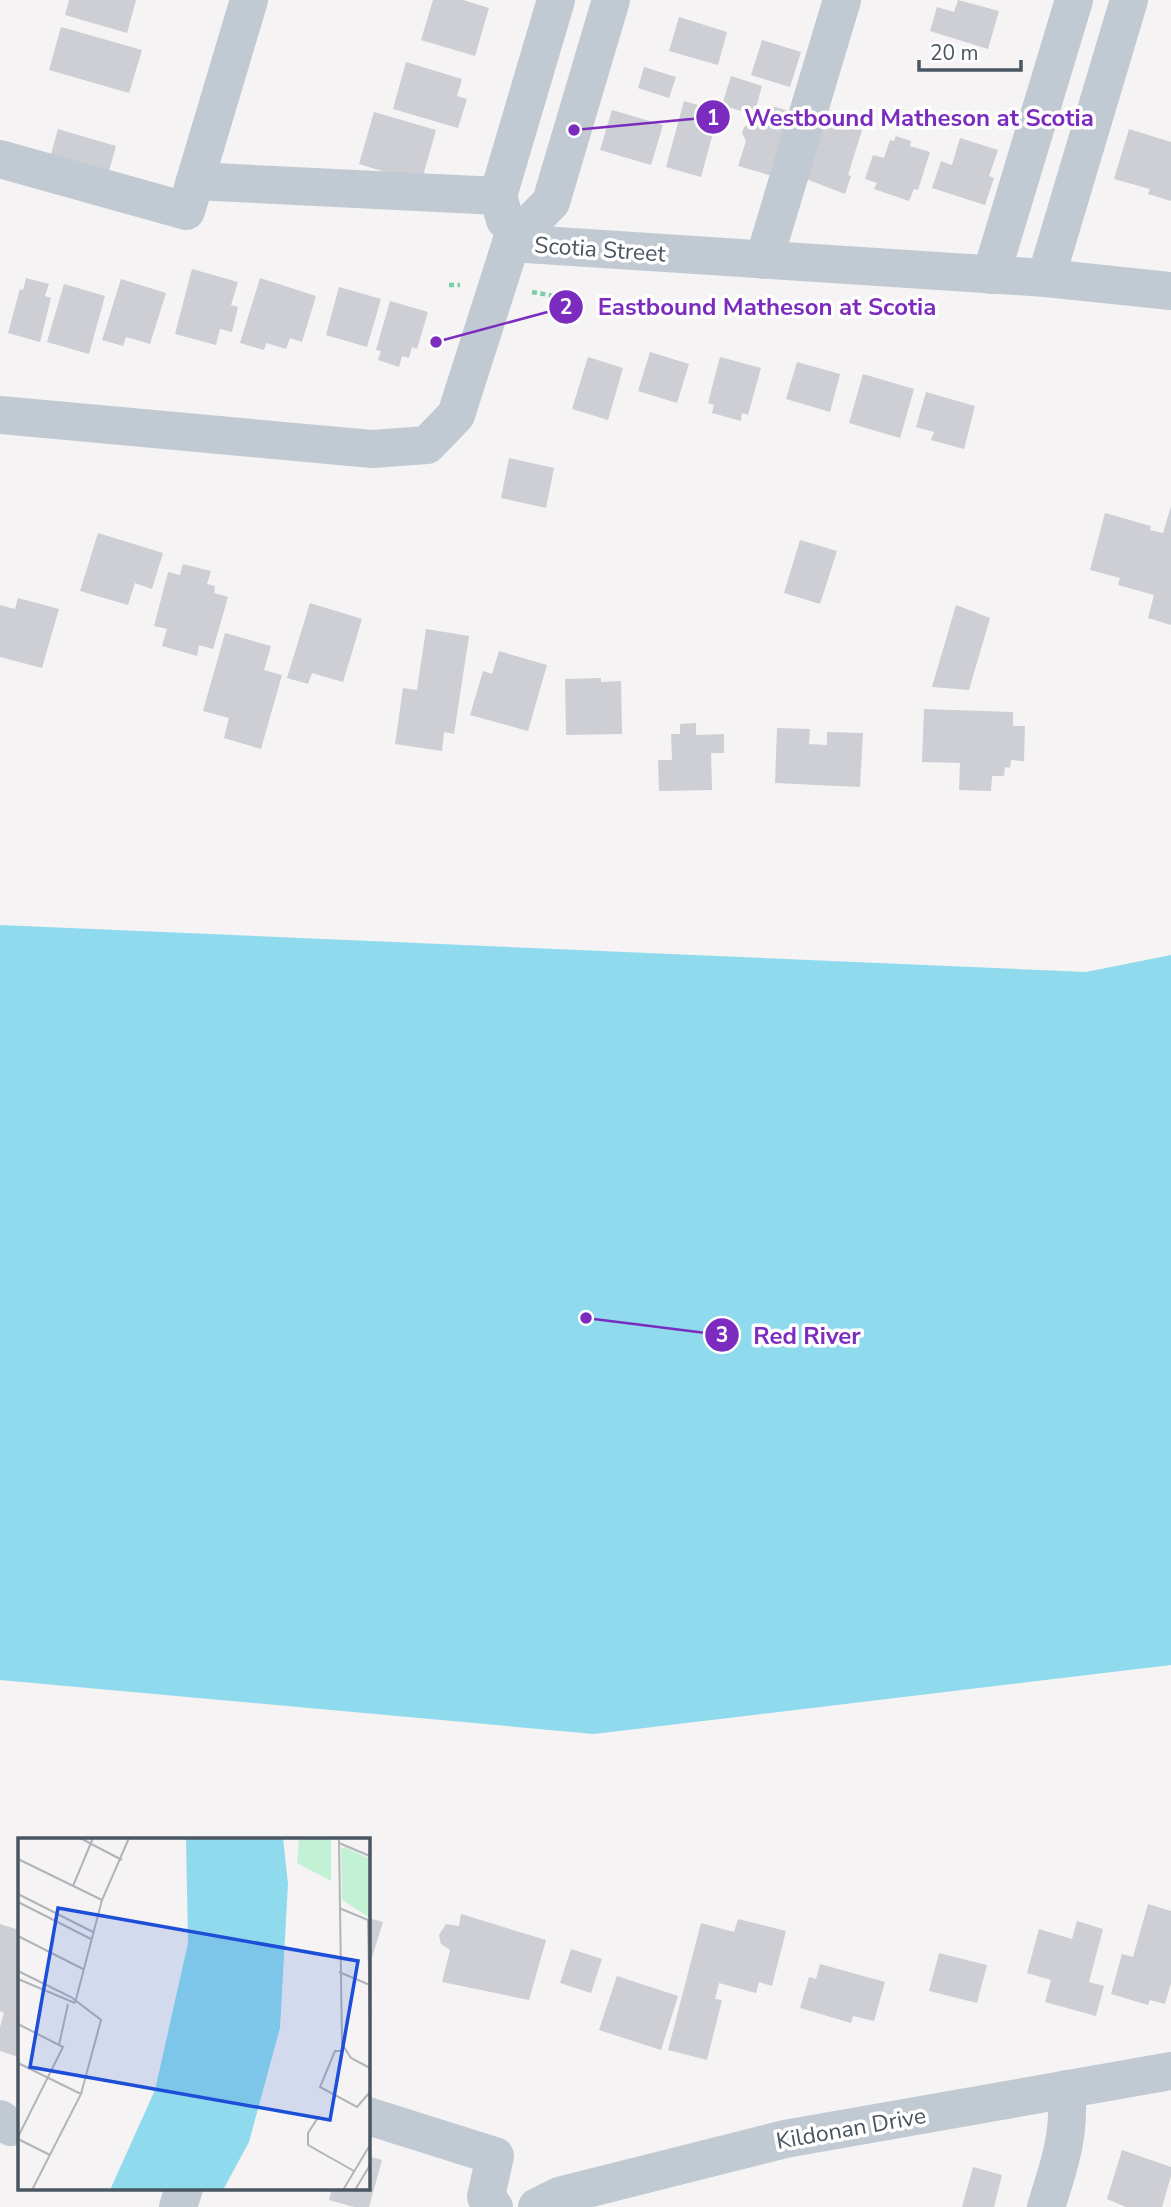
<svg xmlns="http://www.w3.org/2000/svg" width="1171" height="2207" font-family="'Nunito Sans',sans-serif">
<style>
.water{fill:#90daee}
.building{fill:#cdcfd5}
.lines{fill:none;stroke-linecap:round;stroke-linejoin:round}
.path{stroke:#7ad0a6;stroke-width:4.5;stroke-dasharray:5 3.5;stroke-linecap:butt}
.minor{stroke:#c1cad2;stroke-width:38}
.labels{text-anchor:middle;stroke-width:7;stroke-linejoin:round;paint-order:stroke}
.street-label{font-size:23px;fill:#4a5661;stroke:#fff}
.inset-road{fill:none;stroke:#b1b4b9;stroke-width:2}
.view{fill:#1d4ed8;fill-opacity:0.15;stroke:#1d4ed8;stroke-width:3.5}
.inset-edge{fill:none;stroke:#4a5661;stroke-width:3.5}
.leader{fill:none;stroke:#7b2cbf;stroke-width:2.5}
.callout-dot{fill:#7b2cbf;stroke:#fff;stroke-width:2.5}
.mark-label{font-size:21px;text-anchor:middle;font-weight:bold;fill:#fff}
.callout-label{font-size:24px;text-anchor:middle;font-weight:bold;fill:#7b2cbf;stroke:#fff;stroke-width:7;stroke-linejoin:round;paint-order:stroke}
</style>
<rect width="100%" height="100%" fill="#f5f3f3"/>
<path class="water" d="M0,925l1086,47 85,-17v710l-577,69 -594,-54z"/>
<g class="building">
<path d="M69,0h67l-9,33 -62,-18z"/>
<path d="M433,0h30l26,8 -14,48 -54,-16z"/>
<path d="M958,0l41,11 -11,38 -58,-18 7,-24 17,5z"/>
<path d="M679,17l48,15 -9,33 -49,-14z"/>
<path d="M61,27l81,23 -13,43 -80,-23z"/>
<path d="M762,40l39,12 -11,35 -39,-12z"/>
<path d="M406,62l56,17 -5,17 10,3 -9,29 -65,-19z"/>
<path d="M644,67l32,10 -7,21 -31,-10z"/>
<path d="M731,76l31,10 -8,29 -32,-10z"/>
<path d="M684,101l35,10 -18,66 -35,-10z"/>
<path d="M769,105l20,6 -10,67 -41,-12 8,-25 -4,-8 2,-6 7,-4 1,-5 13,4z"/>
<path d="M612,110l51,15 -12,40 -51,-15z"/>
<path d="M831,110l12,5 -3,8 22,7 -14,45 3,1 -6,18 -44,-17 19,-60 8,2z"/>
<path d="M374,112l62,18 -15,53 -62,-19z"/>
<path d="M58,129l58,17 -9,32 -58,-17z"/>
<path d="M1129,129l42,13v59l-23,-7 2,-5 -36,-10z"/>
<path d="M896,136l15,5 -1,5 20,6 -12,38 -4,-1 -5,12 -35,-12 3,-6 -12,-4 8,-24 11,3 6,-18 4,1z"/>
<path d="M960,138l38,12 -9,26 5,2 -9,27 -53,-17 9,-27 11,4z"/>
<path d="M192,269l46,13 -7,23 7,2 -6,25 -12,-3 -4,16 -41,-11z"/>
<path d="M26,278l23,6 -4,12 6,2 -11,44 -32,-9 12,-44 3,1z"/>
<path d="M260,278l56,18 -14,46 -12,-4 -4,11 -20,-6 -2,7 -24,-7z"/>
<path d="M121,279l45,14 -16,51 -24,-7 -3,9 -21,-6z"/>
<path d="M64,284l41,12 -16,58 -42,-12z"/>
<path d="M339,287l42,12 -14,48 -41,-12z"/>
<path d="M390,301l38,11 -11,37 -5,-2 -3,11 -7,-2 -3,11 -21,-7 3,-9 -5,-1z"/>
<path d="M650,352l39,12 -12,39 -39,-12z"/>
<path d="M588,357l35,11 -15,52 -36,-11z"/>
<path d="M720,357l41,11 -13,47 -6,-2 -1,8 -29,-8 2,-8 -6,-2z"/>
<path d="M797,362l43,12 -10,38 -44,-13z"/>
<path d="M863,374l51,15 -14,49 -51,-15z"/>
<path d="M926,392l49,14 -11,43 -33,-9 3,-8 -18,-5z"/>
<path d="M509,458l45,10 -8,40 -45,-10z"/>
<path d="M1171,506v119l-23,-7 6,-23 -36,-10 2,-7 -30,-8 15,-57 46,13 -1,4 13,3z"/>
<path d="M98,533l65,20 -11,36 -17,-6 -7,22 -48,-14z"/>
<path d="M800,540l37,11 -17,53 -36,-11z"/>
<path d="M183,564l28,7 -4,13 8,2 -1,7 14,4 -15,52 -14,-4 -2,11 -35,-10 5,-17 -13,-3 14,-54 12,3z"/>
<path d="M18,598l41,11 -17,59 -42,-11v-52l15,4z"/>
<path d="M310,603l52,16 -19,63 -31,-9 -4,11 -21,-6z"/>
<path d="M956,605l34,13 -21,72 -37,-3z"/>
<path d="M426,629l43,7 -15,98 -10,-2 -2,19 -47,-7 8,-56 14,2z"/>
<path d="M225,633l46,13 -7,24 18,5 -21,74 -37,-11 5,-20 -26,-7z"/>
<path d="M499,651l48,14 -19,66 -58,-16 13,-44 9,3z"/>
<path d="M601,678v4l20,-1 1,53 -56,1 -1,-56z"/>
<path d="M924,709l89,3v14h12l-1,35 -13,-1 -1,8 -5,-1 -1,9h-12l-1,15 -32,-1 1,-27 -38,-1z"/>
<path d="M696,723v12l28,-1v19h-13l1,37 -53,1 -1,-31h14l-1,-26h9v-10z"/>
<path d="M777,728l33,1 -1,15 18,1v-13l36,1 -3,54 -85,-4z"/>
<path d="M1148,1904l23,7v72l-6,21 -15,-4 -2,5 -37,-11 11,-40 11,3z"/>
<path d="M461,1914l85,26 -17,60 -87,-18 8,-32 -9,-6 -2,-9 7,-11 13,2z"/>
<path d="M368,1918l15,4 -15,48z"/>
<path d="M738,1919l48,12 -14,55 -13,-4 -3,11 -37,-10 -4,16 7,1 -15,60 -39,-10 33,-127 33,9z"/>
<path d="M1077,1921l26,8 -14,53 15,4 -8,30 -51,-14 6,-22 -24,-7 12,-44 33,10z"/>
<path d="M0,1924l19,6 -3,13 3,1v113l-19,-6v-24l4,-14 -4,-2z"/>
<path d="M571,1949l31,10 -11,34 -31,-10z"/>
<path d="M939,1953l48,12 -10,38 -48,-12z"/>
<path d="M820,1964l65,18 -11,39 -21,-5 -2,7 -51,-15 9,-31 7,2z"/>
<path d="M617,1976l61,20 -17,54 -62,-20z"/>
<path d="M1122,2150l49,17v9l-9,31h-36l-19,-8z"/>
<path d="M368,2156l14,4 -13,47h-15l-25,-7 3,-12h36z"/>
<path d="M973,2167l29,8 -8,32h-32z"/>
</g>
<g class="lines">
<g class="path">
<path d="M449,285h11"/>
<path d="M532,292l40,7"/>
</g>
<g class="minor">
<path d="M0,159l186,52 63,-211"/>
<path d="M195,181l303,15"/>
<path d="M505,220l-7,-24 58,-196"/>
<path d="M511,243l535,35 125,13"/>
<path d="M764,260l78,-260"/>
<path d="M991,275l83,-275"/>
<path d="M1046,278l83,-278"/>
<path d="M0,415l372,34 55,-4 29,-30 55,-172 40,-41 60,-202"/>
<path d="M368,2116l127,40 -9,41 8,10"/>
<path d="M0,2119l11,8"/>
<path d="M178,2207l6,-19"/>
<path d="M537,2207l22,-11 226,-57 386,-68"/>
<path d="M1046,2207c13,-40 25,-75 20,-118"/>
</g>
</g>
<g class="labels">
<g class="street-label">
<text transform="translate(600 249) rotate(4)" y="8">Scotia Street</text>
<text transform="translate(851 2128) rotate(-10)" y="8">Kildonan Drive</text>
</g>
</g>
<g transform="translate(18 1838)">
<rect width="352" height="352" fill="#f5f3f3"/>
<path d="M281,0h32v43l-34,-18zM327,9l25,12v59l-28,-18 -1,-51z" fill="#c3f1d5"/>
<path d="M168,0h97l5,46 -8,144 -31,114 -26,48h-113l45,-100 33,-147z" fill="#90daee"/>
<path class="inset-road" d="M62,0l42,22M321,0l3,206 9,14 19,10M321,5l31,13M0,21l84,41M55,48l20,-48M0,56l75,38M0,64l73,37M321,70l29,12M350,82l2,99M0,98l65,33M0,133l53,26 30,23 -20,74 -49,96M321,134l31,13M0,141l57,24M57,165l27,-103 27,-62M0,186l45,23 -45,90M41,207l9,-41M326,213h-9l-15,36 37,20 13,-15M0,225l63,31M301,278l-11,17v12l46,26M0,301l32,16M325,352l27,-45M337,352l15,-25"/>
<path class="view" d="M40,70l300,53 -28,159 -300,-53z"/>
<rect width="352" height="352" class="inset-edge"/>
</g>
<path class="leader" d="M574 130L713 117M436 342L566 307M586 1318L722 1335"/>
<g class="callout-dot">
<circle cx="574" cy="130" r="7"/>
<circle cx="436" cy="342" r="7"/>
<circle cx="586" cy="1318" r="7"/>
<circle cx="713" cy="117" r="18"/>
<circle cx="566" cy="307" r="18"/>
<circle cx="722" cy="1335" r="18"/>
</g>
<g class="mark-label">
<text x="713" y="125">1</text>
<text x="566" y="314">2</text>
<text x="722" y="1342">3</text>
</g>
<g class="callout-label">
<text x="919" y="126">Westbound Matheson at Scotia</text>
<text x="767" y="315">Eastbound Matheson at Scotia</text>
<text x="807" y="1344">Red River</text>
</g>
<path d="M919 60v10h102v-10" fill="none" stroke="#4a5661" stroke-width="3.5"/>
<text x="930" y="60" font-size="21" fill="#4a5661" stroke="#ffffff" stroke-width="5" paint-order="stroke">20 m</text>
</svg>
